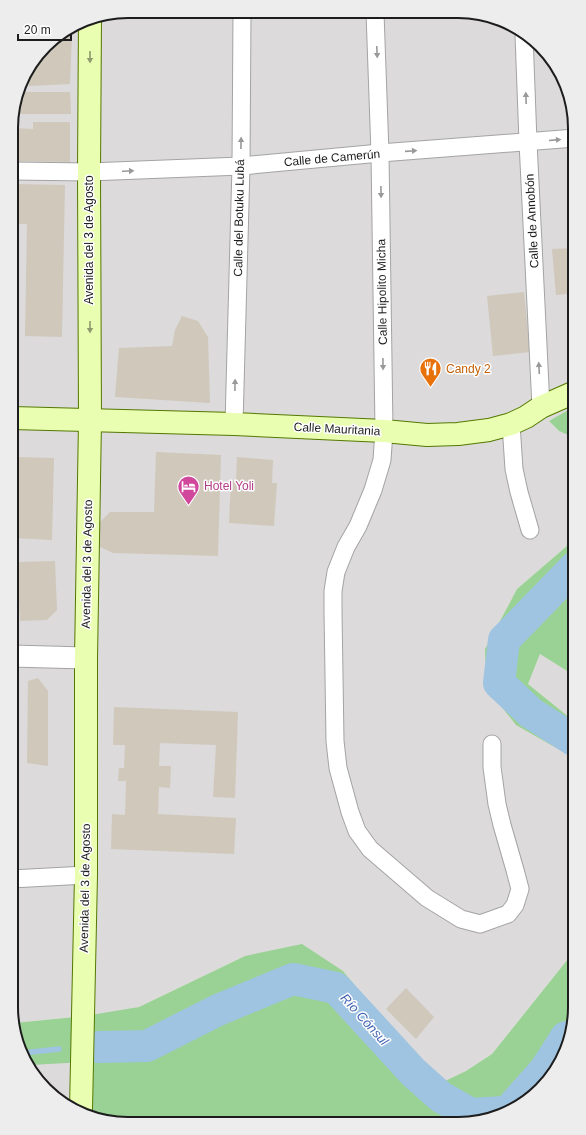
<svg xmlns="http://www.w3.org/2000/svg" width="586" height="1135" font-family="Helvetica,sans-serif">
<style>
.residential{fill:#dcdada}
.forest{fill:#99d294}
.lines{fill:none;stroke-linecap:round;stroke-linejoin:round}
.stream{stroke:#9fc4e1;stroke-width:5.5}
.river{stroke:#9fc4e1;stroke-width:32}
.building{fill:#cfc8bb}
.minor-casing{stroke:#a4a4a4;stroke-width:19}
.tertiary-casing{stroke:#a4a4a4;stroke-width:23}
.secondary-casing{stroke:#537900;stroke-width:24}
.minor{stroke:#fff;stroke-width:17}
.tertiary{stroke:#fff;stroke-width:21}
.secondary{stroke:#eafeb1;stroke-width:22}
.oneway{fill:#999}
.oneway2{fill:#8e996e}
.labels{text-anchor:middle;stroke-width:3;stroke-linejoin:round;paint-order:stroke}
.street-label{font-size:12px;fill:#1d1d1d;stroke:#fff}
.food-label{font-size:12px;fill:#c56008;stroke:#fff;text-anchor:start}
.hotel-label{font-size:12px;fill:#b23c85;stroke:#fff;text-anchor:start}
.water-label{font-size:13px;font-style:italic;fill:#4264b4;stroke:#fff}
.rim{fill:none;stroke:#1d1d1d;stroke-width:2}
</style>
<rect width="100%" height="100%" fill="#efeee2"/>
<g class="residential">
<path d="M128,11l353,2 54,27 34,51 6,37v278l-26,15 10,10 16,7v101l-58,50 -32,60 1,38 74,63 15,4v194l-3,6 -80,100 -26,17 -21,10 -47,-43 -55,-67 -98,-15 -106,51 -55,13v-4l-70,7 -3,-16 1,-894 11,-37 28,-36 32,-20z"/>
<path d="M540,654l35,22v46l-47,-38z"/>
<path d="M83,1058v51l-32,-14 -21,-32z"/>
</g>
<g class="forest">
<path d="M575,406v32l-16,-7 -10,-10z"/>
<path d="M575,539v137l-35,-22 -12,30 47,38v32l-15,-4 -44,-25 -30,-38 -1,-38 32,-60z"/>
<path d="M302,944l41,27 55,67 47,43 21,-10 26,-17 80,-100 3,-6v67l-24,63 -56,40 -37,6 -345,-1 -30,-14 1,-47 -53,3 -14,-21 -3,-21 71,-7 54,-9 106,-51z"/>
</g>
<g class="lines">
<path class="stream" d="M23,1053l36,-4"/>
<g class="river">
<path d="M575,741l-44,-28 -32,-30 5,-43 71,-73"/>
<path d="M99,1047l48,-1 71,-36 75,-31 43,9 77,84 28,25 30,17 33,-2"/>
<path d="M513,1106l32,-36 21,-33"/>
</g>
</g>
<g class="building">
<path d="M63,32l9,1 -2,51 -41,2v-18l22,-28z"/>
<path d="M18,92h52l1,22h-59z"/>
<path d="M33,122h37v40l-58,-1v-33l21,1z"/>
<path d="M12,184l53,1 -3,152 -37,-1 2,-112h-15z"/>
<path d="M575,248v45l-19,2 -4,-46z"/>
<path d="M524,292l6,60 -37,4 -6,-60z"/>
<path d="M182,316l16,5 10,16 2,66 -95,-6 4,-49 53,-2 3,-16z"/>
<path d="M156,452l65,3 -3,101 -105,-3 -15,-7 2,-24 10,-10h44z"/>
<path d="M12,457l42,1 -2,82 -40,-2z"/>
<path d="M237,457l36,3 -1,23h5l-3,43 -45,-3 2,-42 5,-1z"/>
<path d="M55,561l2,49 -10,10 -27,1 -3,-59z"/>
<path d="M38,678l10,13v75l-21,-3 1,-82z"/>
<path d="M114,707l124,5 -3,86 -22,-1 3,-52 -56,-2 -1,23h12l-1,22 -11,-1 -1,27 78,4 -2,36 -123,-5 1,-35 13,1 1,-34h-8l1,-13h5l1,-23h-12z"/>
<path d="M406,988l28,29 -18,22 -30,-30z"/>
</g>
<g class="lines">
<defs>
<g id="minor">
<path d="M375,13l5,140 4,278 -2,29 -9,30 -15,36 -12,21 -10,25 -3,19v20l2,130 3,27 12,44 7,19 13,18 57,49 34,21 19,5 28,-10 7,-9 5,-16 -5,-19 -13,-45 -5,-21 -5,-37v-23"/>
<path d="M524,35l4,107 13,265"/>
<path d="M12,171l77,1 152,-6 139,-13 195,-15"/>
<path d="M234,424l7,-258 1,-154"/>
<path d="M511,424l3,45 5,23 11,38"/>
<path d="M11,879l75,-4"/>
</g>
<path id="tertiary" d="M11,656l75,2"/>
<g id="secondary">
<path d="M12,418l222,6 150,7 43,4 31,-1 31,-4 22,-6 15,-7 15,-10 34,-15"/>
<path d="M81,1109l5,-234v-217l4,-237 -1,-249 1,-154"/>
</g>
</defs>
<use href="#minor" class="minor-casing"/>
<use href="#tertiary" class="tertiary-casing"/>
<use href="#secondary" class="secondary-casing"/>
<use href="#minor" class="minor"/>
<use href="#tertiary" class="tertiary"/>
<use href="#secondary" class="secondary"/>
</g>
<defs><path id="oneway-solid" d="M-6-.8H1V-3.2L6.5 0L1 3.2V.8H-6Z"/></defs>
<g class="oneway">
<use href="#oneway-solid" transform="translate(377 52) rotate(88)"/>
<use href="#oneway-solid" transform="translate(526 98) rotate(-92)"/>
<use href="#oneway-solid" transform="translate(555 140) rotate(-5)"/>
<use href="#oneway-solid" transform="translate(241 143) rotate(-89)"/>
<use href="#oneway-solid" transform="translate(411 151) rotate(-4)"/>
<use href="#oneway-solid" transform="translate(128 171) rotate(-2)"/>
<use href="#oneway-solid" transform="translate(381 192) rotate(89)"/>
<use href="#oneway-solid" transform="translate(383 364) rotate(89)"/>
<use href="#oneway-solid" transform="translate(539 368) rotate(-93)"/>
<use href="#oneway-solid" transform="translate(235 385) rotate(-89)"/>
</g>
<g class="oneway2">
<use href="#oneway-solid" transform="translate(90 57) rotate(90)"/>
<use href="#oneway-solid" transform="translate(90 327) rotate(90)"/>
</g>
<defs>
<symbol id="restaurant-pin" viewBox="-11 -11 22 30"><path d="M0 17L-7.5 6A9.5 9.5 0 1 1 7.5 6Z" fill="#e8710a" stroke="#fff"/><path d="M-5-6h1v4h1v-4h1v4h1v-4h1v5L-1.5 .5V6h-2V.5L-5-1ZM5-6V6H3V1.5H1.5Q1.5-4 5-6Z" fill="#fff"/></symbol>
<symbol id="hotel-pin" viewBox="-11 -11 22 30"><path d="M0 17L-7.5 6A9.5 9.5 0 1 1 7.5 6Z" fill="#d1479c" stroke="#fff"/><path d="M-6-4.5h1.5V1H6V5H4.5V3h-9V5H-6ZM-4 0a1.8 1.8 0 1 1 3.6 0ZM.5 0V-2.5h3Q6-2.5 6 0Z" fill="#fff"/></symbol>
</defs>
<g fill-rule="evenodd">
<use href="#restaurant-pin" x="418" y="356" width="25" height="34"/>
<use href="#hotel-pin" x="176" y="474" width="25" height="34"/>
</g>
<g class="labels">
<g class="street-label">
<text transform="translate(332 158) rotate(-5)" y="4">Calle de Camerún</text>
<text transform="translate(239 218) rotate(-89)" y="4">Calle del Botuku Lubá</text>
<text transform="translate(532 221) rotate(-93)" y="4">Calle de Annobón</text>
<text transform="translate(89 240) rotate(-90)" y="4">Avenida del 3 de Agosto</text>
<text transform="translate(382 292) rotate(-91)" y="4">Calle Hipolito Micha</text>
<text transform="translate(337 429) rotate(3)" y="4">Calle Mauritania</text>
<text transform="translate(87 564) rotate(-89)" y="4">Avenida del 3 de Agosto</text>
<text transform="translate(85 888) rotate(-89)" y="4">Avenida del 3 de Agosto</text>
</g>
<g class="food-label">
<text x="446" y="373">Candy 2</text>
</g>
<g class="hotel-label">
<text x="204" y="490">Hotel Yoli</text>
</g>
<g class="water-label">
<text transform="translate(365 1019) rotate(48)" y="5">Río Cónsul</text>
</g>
</g>
<path d="M0 0H586V1135H0ZM128 18H458A110 110 0 0 1 568 128V1007A110 110 0 0 1 458 1117H128A110 110 0 0 1 18 1007V128A110 110 0 0 1 128 18Z" fill="#ededed" fill-rule="evenodd"/>
<path class="rim" d="M128 18H458A110 110 0 0 1 568 128V1007A110 110 0 0 1 458 1117H128A110 110 0 0 1 18 1007V128A110 110 0 0 1 128 18Z"/>
<path d="M18 34v6h53v-6" fill="none" stroke="#1d1d1d" stroke-width="2"/>
<text x="24" y="34" font-size="12" fill="#1d1d1d" stroke="#ffffff" stroke-width="3" paint-order="stroke">20 m</text>
</svg>
